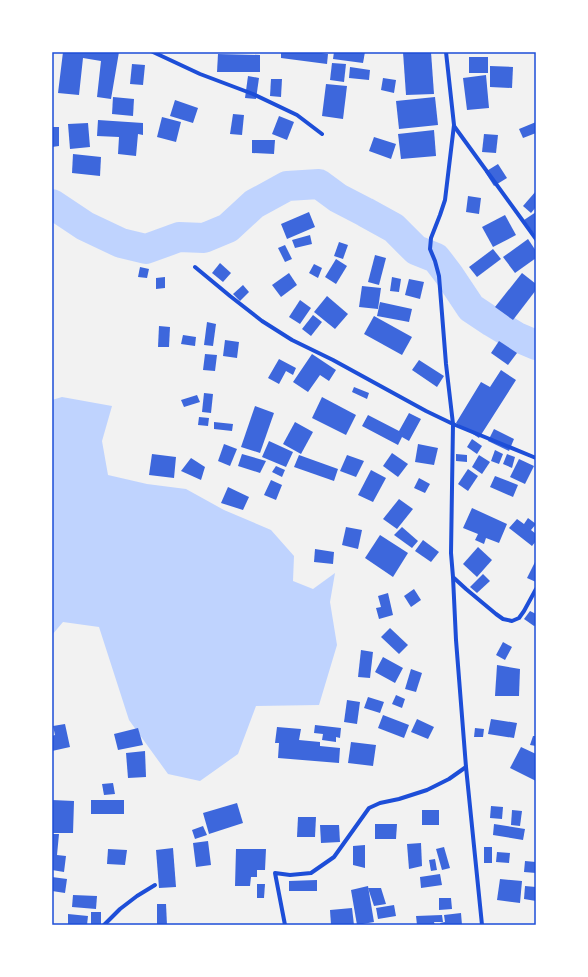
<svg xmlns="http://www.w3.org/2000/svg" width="588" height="977" font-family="'Source Sans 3',sans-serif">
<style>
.water{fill:#bfd3fe}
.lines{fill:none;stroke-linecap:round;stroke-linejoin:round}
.river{stroke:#bfd3fe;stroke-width:30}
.building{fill:#3d67dc}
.minor{stroke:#1d4ed8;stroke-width:4}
.neatline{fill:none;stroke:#1d4ed8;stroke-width:1.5}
</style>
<rect width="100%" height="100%" fill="#f2f2f2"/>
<path class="water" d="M62,397l50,9 -10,35 6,34 39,9 39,5 38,21 47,20 23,26 -1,25 20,8 22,-16 -5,29 7,43 -18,60 -63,1 -18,48 -38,27 -32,-7 -39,-54 -30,-93 -36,-5 -11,13v-235z"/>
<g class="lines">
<path class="river" d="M52,204l33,22 36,17 25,6 33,-12 25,1 24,-10 26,-24 33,-18 32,-2 19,14 27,14 29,16 22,22 20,8 13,17 22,33 21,14 25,15 19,8"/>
</g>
<g class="building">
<path d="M63,52h56l-8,47 -14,-2 4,-36 -18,-3 -4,37 -21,-2z"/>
<path d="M281,52h34l13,2 -1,10 -46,-6z"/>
<path d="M334,52h31l-2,11 -30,-4z"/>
<path d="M403,52h28l3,42 -28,1z"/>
<path d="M218,54l42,1v17h-43z"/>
<rect x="469" y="57" width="19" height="16"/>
<path d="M332,63l14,1 -2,18 -14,-2z"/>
<path d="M132,64l13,1 -2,20 -13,-1z"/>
<path d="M490,66l23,1 -1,21 -22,-1z"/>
<path d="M350,67l20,3 -1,10 -20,-2z"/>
<path d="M486,75l3,33 -22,2 -4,-32z"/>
<path d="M248,76l11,2 -3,21 -11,-1z"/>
<path d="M383,78l13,2 -2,13 -13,-3z"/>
<path d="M271,79h11l-1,18 -11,-1z"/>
<path d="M326,84l21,2 -4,33 -21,-3z"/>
<path d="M113,97l21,2 -1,17 -21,-2z"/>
<path d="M435,97l3,28 -39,4 -3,-28z"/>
<path d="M175,100l23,8 -5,15 -23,-7z"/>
<path d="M233,114l11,1 -2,20 -12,-1z"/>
<path d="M279,116l15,6 -7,18 -15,-6z"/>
<path d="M162,117l19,5 -5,20 -19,-5z"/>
<path d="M98,120l45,3v12l-5,-1 -2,22 -18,-2 1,-17 -22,-1z"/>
<path d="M536,122v11l-13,5 -4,-9z"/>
<path d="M88,123l2,24 -20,2 -2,-25z"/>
<path d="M52,127h7v19l-7,1z"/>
<path d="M434,130l2,26 -35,3 -3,-25z"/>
<path d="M484,134l14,1 -2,18 -14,-1z"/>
<path d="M374,137l22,7 -5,15 -22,-8z"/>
<path d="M252,140h23l-1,14 -22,-1z"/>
<path d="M73,154l28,3 -1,19 -28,-3z"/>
<path d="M498,164l9,14 -13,8 -9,-14z"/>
<path d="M536,191v16l-5,6 -8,-7z"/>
<path d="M468,196l13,2 -2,16 -13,-2z"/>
<path d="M309,212l6,15 -28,12 -6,-15z"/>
<path d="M536,212v24l-12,-16z"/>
<path d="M505,215l11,20 -23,12 -11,-20z"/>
<path d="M310,235l2,9 -17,4 -3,-8z"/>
<path d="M528,239l8,12v7l-21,15 -12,-16z"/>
<path d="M339,242l9,3 -5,14 -9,-3z"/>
<path d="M285,245l7,14 -7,3 -7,-14z"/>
<path d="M493,249l8,10 -24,18 -8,-10z"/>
<path d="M375,255l11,3 -7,27 -11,-3z"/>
<path d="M336,259l11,7 -11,18 -11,-7z"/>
<path d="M220,263l11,10 -8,9 -11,-9z"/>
<path d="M314,264l8,4 -4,10 -9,-5z"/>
<path d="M140,267l9,2 -2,9 -9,-1z"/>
<path d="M289,273l8,12 -16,12 -9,-12z"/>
<path d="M522,273l14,11v6l-23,30 -18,-13z"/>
<path d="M165,277v11l-9,1v-11z"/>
<path d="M392,277l9,2 -2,13 -9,-1z"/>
<path d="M409,279l15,3 -4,17 -15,-4z"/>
<path d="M243,285l6,7 -9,9 -7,-7z"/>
<path d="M362,286l19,2 -3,21 -19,-2z"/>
<path d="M327,296l21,18 -13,15 -21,-17z"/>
<path d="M300,300l11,8 -11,16 -11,-7z"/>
<path d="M380,302l32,7 -3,13 -32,-6z"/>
<path d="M313,315l9,7 -11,14 -9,-7z"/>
<path d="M374,316l38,21 -10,18 -38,-21z"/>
<path d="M207,322l9,2 -3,22 -9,-1z"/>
<path d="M159,326l11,1 -1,20h-11z"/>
<path d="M183,335l13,2 -1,9 -14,-2z"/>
<path d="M225,340l14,2 -2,16 -14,-2z"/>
<path d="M499,341l18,12 -9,12 -17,-12z"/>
<path d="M205,354l12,1 -2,16 -12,-1z"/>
<path d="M312,354l24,16 -7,11 -9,-6 -12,17 -15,-10z"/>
<path d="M279,359l17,9 -3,7 -7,-4 -7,13 -11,-6z"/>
<path d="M419,360l25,16 -7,11 -25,-17z"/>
<path d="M501,370l15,10 -37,58 -23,-15 25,-41 9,5z"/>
<path d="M354,387l15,6 -2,6 -15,-7z"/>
<path d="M204,393l9,1 -2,19 -9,-1z"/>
<path d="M197,395l3,7 -16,5 -3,-7z"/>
<path d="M322,397l34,18 -10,20 -34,-17z"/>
<path d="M255,406l19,7 -14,40 -19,-6z"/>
<path d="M409,413l12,6 -12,22 -7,-4 -4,8 -36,-19 6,-11 31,16z"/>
<path d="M199,417l10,1 -1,8 -10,-1z"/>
<path d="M214,422l19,2 -1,7 -18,-2z"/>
<path d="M295,422l18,10 -12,22 -18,-10z"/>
<path d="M494,429l20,10 -5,12 -21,-10z"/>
<path d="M472,439l10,7 -5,8 -10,-7z"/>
<path d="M269,441l24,11 -7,15 -24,-10z"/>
<path d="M224,444l13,5 -7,17 -12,-5z"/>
<path d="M418,444l20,4 -4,17 -19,-3z"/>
<path d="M495,450l8,4 -4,10 -8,-3z"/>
<path d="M392,453l16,11 -10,13 -15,-11z"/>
<path d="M152,454l24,3 -2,21 -25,-3z"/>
<path d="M242,454l24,7 -6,12 -22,-7z"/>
<path d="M456,454l11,1v7l-11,-1z"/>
<path d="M507,454l8,3 -3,11 -9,-4z"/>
<path d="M299,455l39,14 -4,12 -40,-14z"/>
<path d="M347,455l17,6 -8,16 -16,-6z"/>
<path d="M479,455l11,7 -8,12 -10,-7z"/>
<path d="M191,458l14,9 -4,13 -20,-9z"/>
<path d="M519,459l15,7 -9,18 -15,-7z"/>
<path d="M276,466l9,4 -3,7 -10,-5z"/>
<path d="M468,469l10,7 -10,15 -10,-7z"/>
<path d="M371,470l15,8 -13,24 -15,-7z"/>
<path d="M495,476l23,9 -5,12 -23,-10z"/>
<path d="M419,478l11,6 -5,9 -11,-5z"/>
<path d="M271,480l11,5 -6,15 -12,-5z"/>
<path d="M228,487l21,10 -6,13 -22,-7z"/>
<path d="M399,499l14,10 -16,20 -14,-10z"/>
<path d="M472,508l35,16 -8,19 -13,-5 -2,6 -9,-4 3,-6 -15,-6z"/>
<path d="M528,518l8,6 -5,6 5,4v7l-4,5 -23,-18 8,-9 7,5z"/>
<path d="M346,527l16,3 -4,19 -16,-4z"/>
<path d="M402,527l16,14 -6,7 -18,-13z"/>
<path d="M380,535l28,18 -15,24 -28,-19z"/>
<path d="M423,540l16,12 -8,10 -16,-11z"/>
<path d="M478,547l14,13 -15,17 -14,-13z"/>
<path d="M315,549l19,3 -1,12 -19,-2z"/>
<path d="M536,560v22l-9,-4z"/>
<path d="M483,574l7,7 -13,12 -7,-6z"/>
<path d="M414,589l7,11 -10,7 -7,-11z"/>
<path d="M388,593l5,22 -14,4 -3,-11 5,-1 -3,-11z"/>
<path d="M530,611l6,3v11l-2,1 -10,-7z"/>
<path d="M390,628l18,17 -9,9 -18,-17z"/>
<path d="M503,642l9,5 -7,13 -9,-5z"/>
<path d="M361,650l12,2 -3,26 -12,-1z"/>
<path d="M383,657l20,11 -8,15 -20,-11z"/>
<path d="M497,665l23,4 -1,27h-24z"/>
<path d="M411,669l11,4 -6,19 -11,-3z"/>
<path d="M396,695l9,4 -3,9 -10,-4z"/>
<path d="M368,697l16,5 -4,11 -16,-5z"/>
<path d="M347,700l13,2 -3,22 -13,-2z"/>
<path d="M383,715l26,10 -5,13 -26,-10z"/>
<path d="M417,719l17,8 -6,12 -17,-7z"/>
<path d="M491,719l26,4 -3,15 -26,-4z"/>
<path d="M65,724l5,23 -18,4v-15l3,-1 -2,-9z"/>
<path d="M315,725l26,3 -1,10 -4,-1v5l-14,-2 1,-6 -9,-1z"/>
<path d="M277,727l24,2 -2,11 21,2v4l20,2 -1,15 -61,-5 1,-15h-4z"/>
<path d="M138,728l5,17 -25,5 -4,-16z"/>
<path d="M475,728l9,1 -1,8h-9z"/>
<path d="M533,736h3v10l-6,-1z"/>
<path d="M351,742l25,3 -3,21 -25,-3z"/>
<path d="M521,747l15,7v27l-26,-13z"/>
<path d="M145,751l1,26 -18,1 -2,-25z"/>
<path d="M113,783l2,11 -11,1 -2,-11z"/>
<path d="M52,800l22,1 -1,32h-21z"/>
<rect x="91" y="800" width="33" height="14"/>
<path d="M237,803l6,20 -34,11 -6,-21z"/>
<path d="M491,806l12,1 -1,12 -12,-1z"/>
<rect x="422" y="810" width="17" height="15"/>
<path d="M512,810l10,1 -2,15 -9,-1z"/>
<path d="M298,817h18l-1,20h-18z"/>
<path d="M375,824h22l-1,15h-21z"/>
<path d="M494,824l31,5 -2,11 -30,-5z"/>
<path d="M320,825h19l1,17 -19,1z"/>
<path d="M203,826l4,9 -12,4 -3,-9z"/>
<path d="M52,834h7l-2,21 9,1 -2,16 -12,-2z"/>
<path d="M208,841l3,24 -15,2 -3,-24z"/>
<path d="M421,843l1,23 -13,3 -2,-25z"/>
<path d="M365,845v23l-12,-3v-19z"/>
<path d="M444,847l6,21 -8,2 -6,-21z"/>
<rect x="484" y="847" width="8" height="16"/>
<path d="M173,848l3,39 -17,1 -3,-38z"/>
<path d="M108,849l19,1 -2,15 -18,-1z"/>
<path d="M236,849h30l-1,21h-8v7h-6l-1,9h-15z"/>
<path d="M497,852l13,1 -1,10 -13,-1z"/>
<path d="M435,859l2,11 -6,1 -2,-11z"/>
<path d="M525,861l11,1v11l-12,-1z"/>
<path d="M440,874l2,11 -21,3 -1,-11z"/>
<path d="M52,877l15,2 -2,14 -13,-2z"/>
<path d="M500,879l22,2 -2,22 -23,-3z"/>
<path d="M317,880v11h-28v-10z"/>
<path d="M257,884h8l-1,14h-7z"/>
<path d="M368,886l6,36 -17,3 -6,-35z"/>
<path d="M525,886l11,1v14l-12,-2z"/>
<path d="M368,888h13l5,16 -12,2z"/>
<path d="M73,895l24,1 -1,13 -24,-2z"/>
<path d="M439,898h12l1,11 -13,1z"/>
<path d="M157,904h9l1,21h-10z"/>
<path d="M394,905l2,11 -18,3 -2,-11z"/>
<path d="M352,908l2,17h-23l-1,-15z"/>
<rect x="91" y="912" width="10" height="13"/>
<path d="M461,913l1,12h-21l-1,-2 5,-1 -1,-7z"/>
<path d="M68,914l20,2 -1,9h-19z"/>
<path d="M442,915l1,7h-9l1,3h-18l-1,-9z"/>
</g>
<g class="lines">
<g class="minor">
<path d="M153,52l47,22 53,20 44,21 25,19"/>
<path d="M446,52l8,73 -9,75 -5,15 -9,23 -1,11 5,12 4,15 7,88 7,60 -2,129 2,24 3,63 10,127 16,158"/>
<path d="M454,126l82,113"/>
<path d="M195,267l35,29 32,25 30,19 41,20 93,51 27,13 83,34"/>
<path d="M454,578l12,11 30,25 7,5 9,2 7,-3 5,-7 12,-22"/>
<path d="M104,925l16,-16 17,-13 18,-11"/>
<path d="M285,925l-10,-52 15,2 21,-2 23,-16 35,-49 11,-5 19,-4 28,-9 22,-11 17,-12"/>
</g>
</g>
<rect width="588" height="977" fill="none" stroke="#ffffff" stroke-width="106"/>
<rect x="53" y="53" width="482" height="871" class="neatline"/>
</svg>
